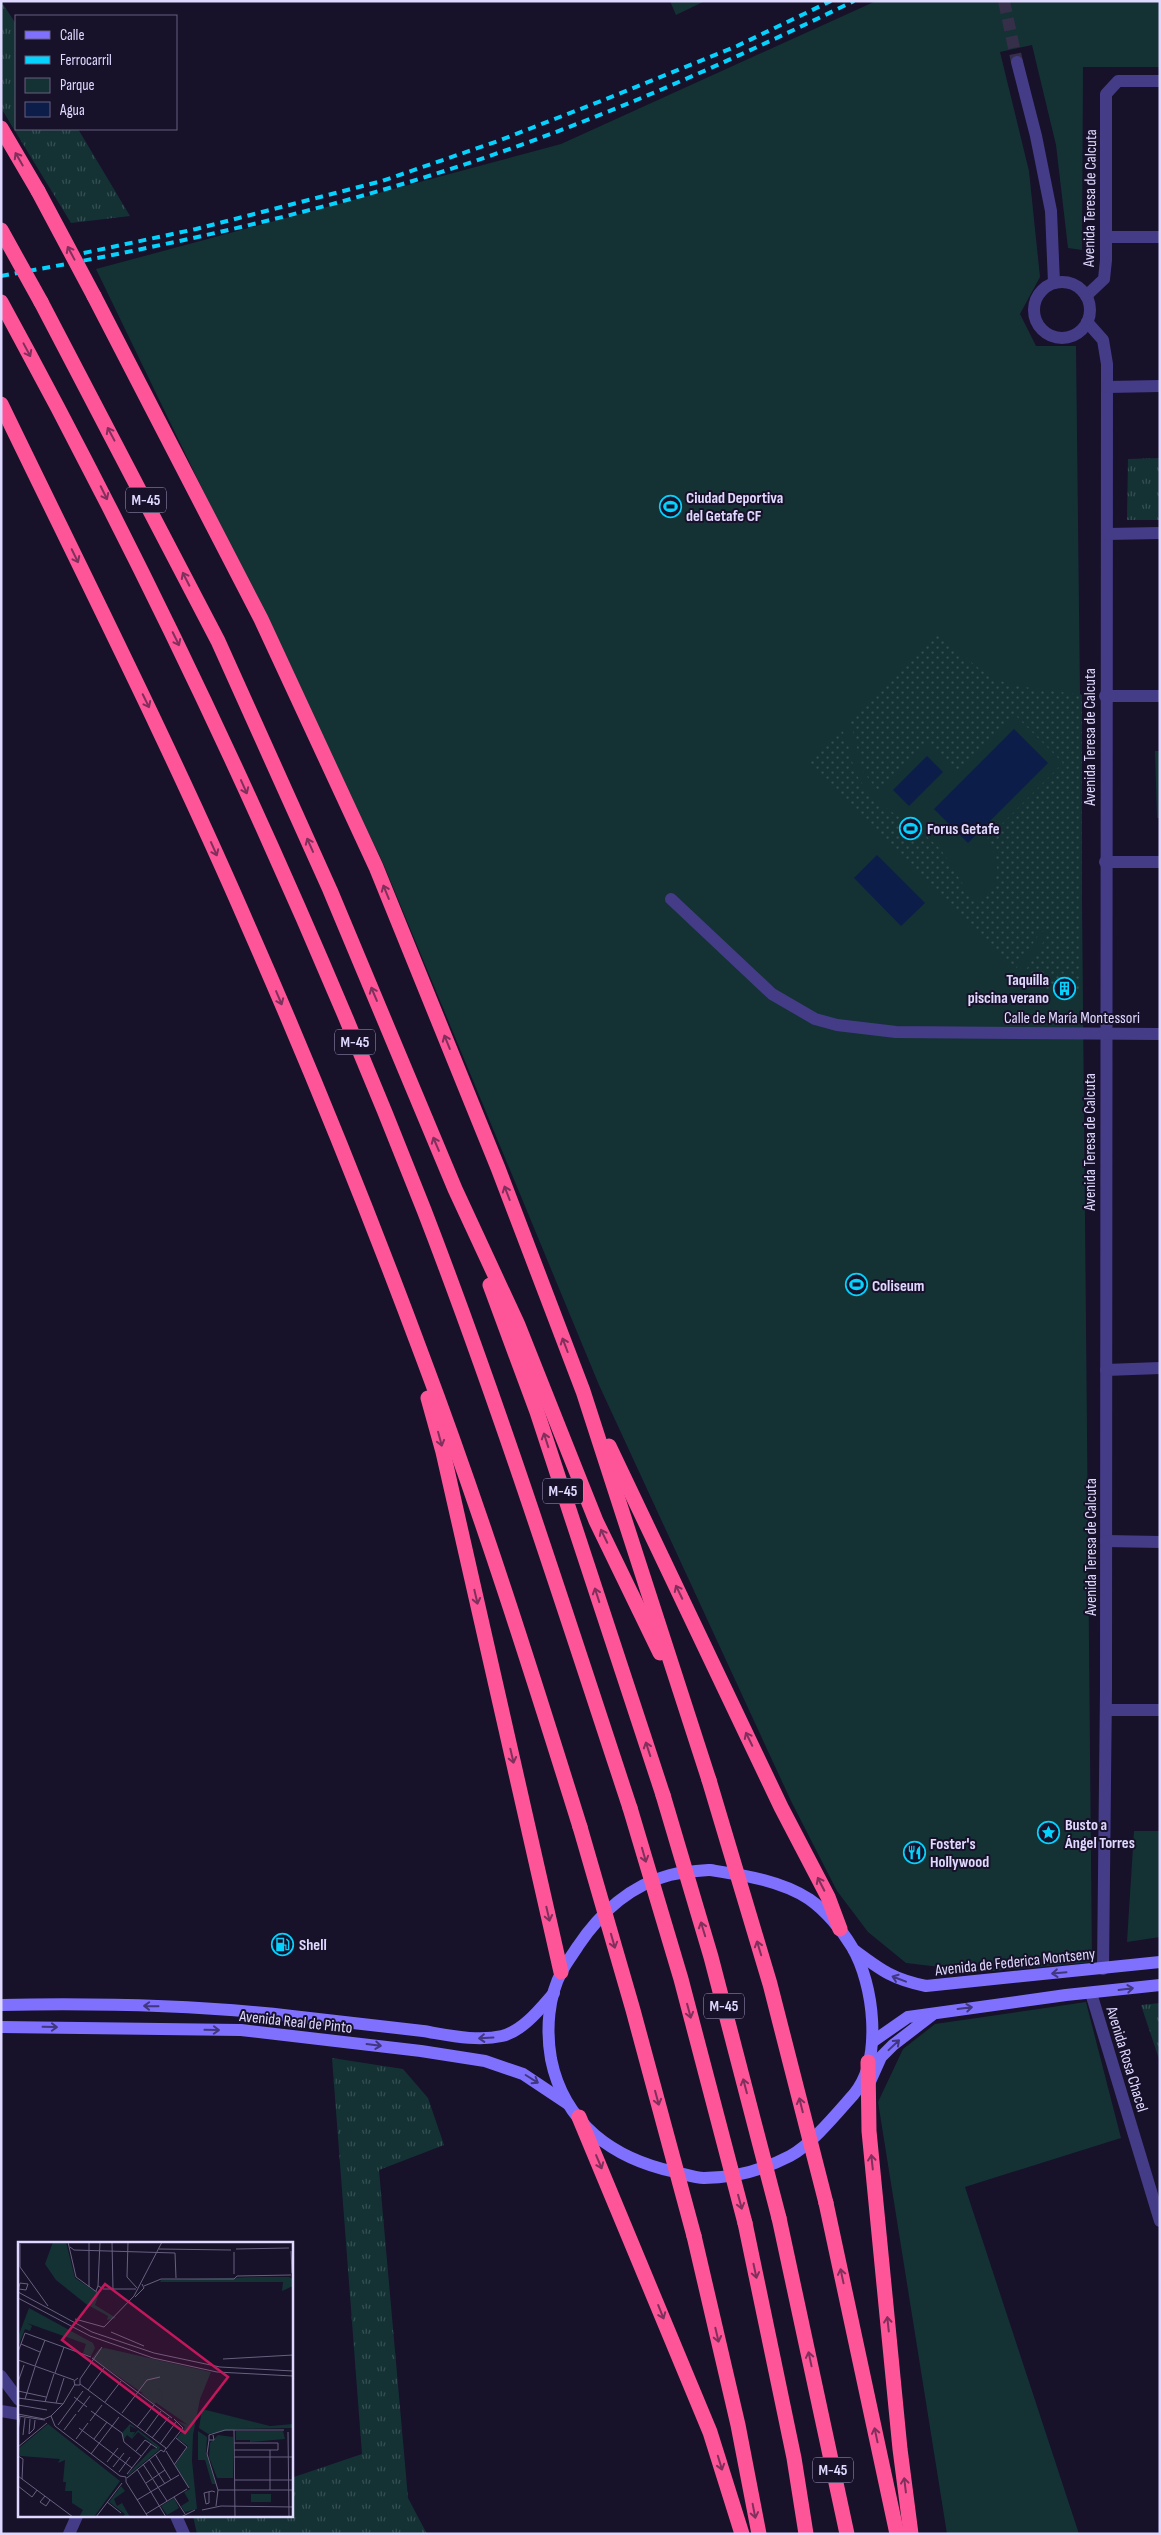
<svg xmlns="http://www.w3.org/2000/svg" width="1161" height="2535" font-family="'Sofia Sans Condensed',sans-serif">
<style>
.grass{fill:url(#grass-tufts)}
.park{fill:#143234}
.garden{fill:url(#garden-dots)}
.water{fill:#0b1d48}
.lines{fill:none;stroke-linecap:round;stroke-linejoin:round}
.street-tunnel{stroke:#352f4a;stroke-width:12;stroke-dasharray:12 6;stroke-linecap:butt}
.street{stroke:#453c88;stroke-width:12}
.secondary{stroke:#7f71fe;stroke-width:12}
.highway{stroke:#fe5599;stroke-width:15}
.rail{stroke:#06d2fe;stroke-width:4;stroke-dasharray:8 6;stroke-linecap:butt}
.highway-bridge{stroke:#fe5599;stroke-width:15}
.oneway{stroke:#7f305c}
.oneway2{stroke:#41377f}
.labels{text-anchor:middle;stroke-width:4;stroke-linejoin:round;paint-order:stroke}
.shield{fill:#17112a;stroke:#a49dbf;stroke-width:1}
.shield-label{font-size:15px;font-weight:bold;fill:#e0d9ff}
.street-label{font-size:16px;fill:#e0d9ff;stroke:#17112a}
.poi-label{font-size:16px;font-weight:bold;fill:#e0d9ff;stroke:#17112a;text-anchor:start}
.inset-road{fill:none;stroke:#67617f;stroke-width:1}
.view{fill:#c2185b;fill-opacity:0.15;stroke:#c2185b;stroke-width:2.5}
.inset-edge{fill:none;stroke:#e0d9ff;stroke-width:2.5}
</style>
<defs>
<pattern id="grass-tufts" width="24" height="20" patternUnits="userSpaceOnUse" patternTransform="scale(1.25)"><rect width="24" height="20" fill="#143234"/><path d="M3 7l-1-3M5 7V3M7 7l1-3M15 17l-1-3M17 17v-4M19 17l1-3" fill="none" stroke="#364f52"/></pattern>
<pattern id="garden-dots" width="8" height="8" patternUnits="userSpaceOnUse" patternTransform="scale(1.25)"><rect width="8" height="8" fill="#143234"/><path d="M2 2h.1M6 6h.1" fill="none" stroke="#364f52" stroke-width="1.8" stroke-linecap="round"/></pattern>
</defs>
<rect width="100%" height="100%" fill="#17112a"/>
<g class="grass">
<path d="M1,1l15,23v105h62l52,87 -59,7 -70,-115z"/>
<path d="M1160,458v62h-33l1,-61z"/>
<path d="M1160,2003v59l-19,-57z"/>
<path d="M332,2058l71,11 25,29 16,47 -65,25 29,328 19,36h-230l-4,-18h98v-38l71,-24z"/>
</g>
<g class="park">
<path d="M670,1h35l-29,14z"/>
<path d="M876,1h284v66h-77l-1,183 -14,-2 -12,-103 -24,-100 -32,7 29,119 11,106 -20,37 16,32h40l4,348 2,1v205l10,1062 -109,10 -77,-9 -38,-31 -31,-41 -46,-90 -192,-416 -216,-522 -287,-594 465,-125z"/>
<path d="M1155,751h5v67h-3z"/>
<path d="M1134,1831h26v106l-33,5z"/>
<path d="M1086,2002l35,136 -156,49 114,347h-132l-69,-432 25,-53 32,-25z"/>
</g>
<path class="garden" d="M936,634l55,44 26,8 65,9 -1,294 -9,8 4,-9 -4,-9c-14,-6 -15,6 -23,14l-23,-23 23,-37 -8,-2 -27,41 -208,-209 35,-34c11,15 8,37 20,53 21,31 54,40 78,66 15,17 22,40 40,55 21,-21 24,-38 8,-64l76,-76 -49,-49 -57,57 -29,-29 -50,49 -15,-20 -13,-51z"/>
<g class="water">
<path d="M1014,729l34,34 -80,80 -34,-34z"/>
<path d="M927,756l16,16 -34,34 -16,-16z"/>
<path d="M877,855l48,48 -24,23 -47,-48z"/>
</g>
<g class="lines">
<path class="street-tunnel" d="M1004,1l13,61"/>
<g class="street">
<path d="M1017,62l19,74 15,75 3,72"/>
<path d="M1106,237h54"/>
<circle cx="1062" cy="310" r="28"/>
<path d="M1086,296l18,-17 2,-19v-166l12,-13h42"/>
<path d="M1087,322l16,18 4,24 -1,1325 -3,280"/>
<path d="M1107,387l53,-1"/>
<path d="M1107,534l53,-1"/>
<path d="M1105,696h55"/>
<path d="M1105,862h55"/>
<path d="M671,899l101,95 43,25 22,6 59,7 264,2"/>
<path d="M1106,1370l54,-2"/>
<path d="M1106,1541l54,1"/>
<path d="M1106,1710h54"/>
<path d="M1091,1993l69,228"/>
<path d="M1,2376l18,24"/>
<path d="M1,2411l18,3"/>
<path d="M176,2516l8,18"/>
<path d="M69,2534l8,-18"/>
</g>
<g class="secondary">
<path d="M710,1870c32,5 70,10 99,29 16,11 33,31 43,48 22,37 31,112 2,147 -16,18 -43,51 -64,62 -27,14 -56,22 -86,22 -9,0 -20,-4 -29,-6 -61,-13 -111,-48 -124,-113 -5,-29 -3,-62 11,-88 4,-8 11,-17 16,-25 22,-33 53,-61 92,-71 13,-3 27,-4 40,-5z"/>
<path d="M854,1950c27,20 38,29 72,36l234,-24"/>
<path d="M1,2005c97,-2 195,0 291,11 44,5 87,10 131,15 25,4 54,11 79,5 21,-5 38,-27 52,-43"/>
<path d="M1,2027l240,3 180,21 64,10 38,13 45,30"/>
<path d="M872,2042l36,-25 158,-22 94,-10"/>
<path d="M868,2086l13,-29 12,-12 39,-30"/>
</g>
<g class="highway">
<path d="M1,128l37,63"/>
<path d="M94,296l167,323 115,248 122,301 85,223 126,389"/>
<path d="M1,302c161,294 301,597 423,908 76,197 140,398 206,598"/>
<path d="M41,302l177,339 112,249 125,299 63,136 78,196 64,132"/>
<path d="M1,404c84,174 171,346 248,524 62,141 120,285 174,430 58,154 108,312 157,469"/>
<path d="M490,1285l47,127 126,383"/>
<path d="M428,1398l15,54 118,520"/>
<path d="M609,1446l172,361 47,90 12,32"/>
<path d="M868,2062l1,69 31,318 11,85"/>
<path d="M579,2117l131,315 32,102"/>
<path d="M826,2203l71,331"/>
<path d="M779,2218l68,316"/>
<path d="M745,2223l49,235 12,76"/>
<path d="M694,2236l44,189 21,109"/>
</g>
<g class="rail">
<path d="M70,256l126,-27 186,-48 116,-40 103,-40 136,-55 94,-45"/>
<path d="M1,276c168,-30 338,-67 500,-124 120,-42 238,-95 353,-151"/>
</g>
<g class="highway-bridge">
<path d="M38,191l56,105"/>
<path d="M1,230l40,72"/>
<path d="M709,1780l61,204 56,219"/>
<path d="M663,1795l48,162 68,261"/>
<path d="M630,1808l51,171 64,244"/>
<path d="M580,1827l53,183 61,226"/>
</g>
</g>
<defs><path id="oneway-shaft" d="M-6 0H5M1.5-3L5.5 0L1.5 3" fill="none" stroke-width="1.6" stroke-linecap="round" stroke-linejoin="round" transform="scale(1.25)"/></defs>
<g class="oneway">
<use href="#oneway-shaft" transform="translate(19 159) rotate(-120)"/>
<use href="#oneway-shaft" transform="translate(71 253) rotate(-118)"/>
<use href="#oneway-shaft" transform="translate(27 350) rotate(62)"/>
<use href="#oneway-shaft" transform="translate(111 434) rotate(-118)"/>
<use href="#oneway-shaft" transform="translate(104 493) rotate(64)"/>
<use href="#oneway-shaft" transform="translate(75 556) rotate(64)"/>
<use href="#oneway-shaft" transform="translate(186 579) rotate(-117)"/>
<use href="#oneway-shaft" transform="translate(176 639) rotate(64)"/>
<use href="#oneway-shaft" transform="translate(146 701) rotate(64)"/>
<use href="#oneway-shaft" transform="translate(244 787) rotate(66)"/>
<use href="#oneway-shaft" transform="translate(310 845) rotate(-114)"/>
<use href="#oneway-shaft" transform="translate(214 849) rotate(66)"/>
<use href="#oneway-shaft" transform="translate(386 892) rotate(-112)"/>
<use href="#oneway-shaft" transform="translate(374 994) rotate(-113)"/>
<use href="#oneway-shaft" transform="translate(279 998) rotate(67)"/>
<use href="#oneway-shaft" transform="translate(447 1042) rotate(-112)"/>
<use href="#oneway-shaft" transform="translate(436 1144) rotate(-113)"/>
<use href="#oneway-shaft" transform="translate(507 1193) rotate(-111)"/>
<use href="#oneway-shaft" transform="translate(565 1345) rotate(-111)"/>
<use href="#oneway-shaft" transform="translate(440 1439) rotate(75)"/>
<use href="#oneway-shaft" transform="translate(546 1440) rotate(-108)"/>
<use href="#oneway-shaft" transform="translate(604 1536) rotate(-116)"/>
<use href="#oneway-shaft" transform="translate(679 1592) rotate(-116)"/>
<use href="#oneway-shaft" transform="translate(597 1595) rotate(-108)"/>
<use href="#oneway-shaft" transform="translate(476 1597) rotate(77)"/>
<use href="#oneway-shaft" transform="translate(749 1739) rotate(-116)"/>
<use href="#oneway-shaft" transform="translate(648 1749) rotate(-108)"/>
<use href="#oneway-shaft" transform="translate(512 1756) rotate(77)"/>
<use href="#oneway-shaft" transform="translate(644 1855) rotate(74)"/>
<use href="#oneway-shaft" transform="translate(821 1884) rotate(-117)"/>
<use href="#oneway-shaft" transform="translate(548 1914) rotate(77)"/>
<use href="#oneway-shaft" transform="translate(703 1929) rotate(-107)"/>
<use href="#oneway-shaft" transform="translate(613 1941) rotate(74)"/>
<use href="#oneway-shaft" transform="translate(759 1948) rotate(-107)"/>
<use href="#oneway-shaft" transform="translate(689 2011) rotate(75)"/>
<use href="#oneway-shaft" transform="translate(745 2086) rotate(-105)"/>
<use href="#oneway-shaft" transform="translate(657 2098) rotate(75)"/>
<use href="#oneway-shaft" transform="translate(801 2105) rotate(-104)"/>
<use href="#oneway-shaft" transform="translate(599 2162) rotate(67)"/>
<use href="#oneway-shaft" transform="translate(872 2162) rotate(-96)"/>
<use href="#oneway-shaft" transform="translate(740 2202) rotate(75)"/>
<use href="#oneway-shaft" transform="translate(755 2271) rotate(78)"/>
<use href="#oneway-shaft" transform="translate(842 2276) rotate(-102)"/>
<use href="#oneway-shaft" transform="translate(661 2312) rotate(68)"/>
<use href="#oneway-shaft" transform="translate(888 2324) rotate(-96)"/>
<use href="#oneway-shaft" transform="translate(717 2335) rotate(77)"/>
<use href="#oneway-shaft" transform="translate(810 2359) rotate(-102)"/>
<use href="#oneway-shaft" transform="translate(876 2435) rotate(-102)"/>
<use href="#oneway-shaft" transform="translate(720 2463) rotate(73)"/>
<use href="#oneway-shaft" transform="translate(905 2485) rotate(-97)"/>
<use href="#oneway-shaft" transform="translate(754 2511) rotate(79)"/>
</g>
<g class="oneway2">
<use href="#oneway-shaft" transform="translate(1059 1973) rotate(175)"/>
<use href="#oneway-shaft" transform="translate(899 1979) rotate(-159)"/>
<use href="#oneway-shaft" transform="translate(1126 1989) rotate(-7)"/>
<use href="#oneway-shaft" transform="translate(151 2006) rotate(-179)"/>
<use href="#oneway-shaft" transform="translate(965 2008) rotate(-7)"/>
<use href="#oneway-shaft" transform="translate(50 2027) rotate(1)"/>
<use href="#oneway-shaft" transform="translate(212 2030) rotate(1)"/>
<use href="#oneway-shaft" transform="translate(486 2038) rotate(177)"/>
<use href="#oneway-shaft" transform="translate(374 2045) rotate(7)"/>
<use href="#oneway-shaft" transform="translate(894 2045) rotate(-43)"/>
<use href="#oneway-shaft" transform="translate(532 2079) rotate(32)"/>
</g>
<defs>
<symbol id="stadium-ring" viewBox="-11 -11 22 22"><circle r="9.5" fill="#17112a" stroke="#06d2fe" stroke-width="1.5"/><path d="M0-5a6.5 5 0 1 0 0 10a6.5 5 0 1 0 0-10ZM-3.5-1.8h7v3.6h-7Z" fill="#06d2fe"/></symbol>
<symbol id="building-ring" viewBox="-11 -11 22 22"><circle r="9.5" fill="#17112a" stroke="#06d2fe" stroke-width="1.5"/><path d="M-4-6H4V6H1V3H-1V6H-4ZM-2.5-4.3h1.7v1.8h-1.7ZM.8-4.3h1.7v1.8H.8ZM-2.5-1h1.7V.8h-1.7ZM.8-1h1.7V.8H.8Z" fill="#06d2fe"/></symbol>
<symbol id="sight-ring" viewBox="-11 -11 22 22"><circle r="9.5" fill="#17112a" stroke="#06d2fe" stroke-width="1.5"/><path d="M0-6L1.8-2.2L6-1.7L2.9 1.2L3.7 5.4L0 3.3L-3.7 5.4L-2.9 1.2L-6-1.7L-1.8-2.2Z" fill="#06d2fe"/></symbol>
<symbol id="restaurant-ring" viewBox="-11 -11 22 22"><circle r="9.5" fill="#17112a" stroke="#06d2fe" stroke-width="1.5"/><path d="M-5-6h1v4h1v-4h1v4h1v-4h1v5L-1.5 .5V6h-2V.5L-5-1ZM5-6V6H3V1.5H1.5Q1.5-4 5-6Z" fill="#06d2fe"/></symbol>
<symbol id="fuel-ring" viewBox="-11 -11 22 22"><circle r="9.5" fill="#17112a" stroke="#06d2fe" stroke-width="1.5"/><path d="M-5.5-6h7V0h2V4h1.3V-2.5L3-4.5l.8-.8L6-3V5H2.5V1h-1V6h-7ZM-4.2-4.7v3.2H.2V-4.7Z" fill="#06d2fe"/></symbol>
</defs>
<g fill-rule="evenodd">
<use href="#stadium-ring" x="658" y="494" width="25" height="25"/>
<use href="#stadium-ring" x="898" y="816" width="25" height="25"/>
<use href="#building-ring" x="1052" y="976" width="25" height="25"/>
<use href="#stadium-ring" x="844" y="1272" width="25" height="25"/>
<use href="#sight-ring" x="1036" y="1820" width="25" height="25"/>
<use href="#restaurant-ring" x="902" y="1840" width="25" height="25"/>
<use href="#fuel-ring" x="270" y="1932" width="25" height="25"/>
</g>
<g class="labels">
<g class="shield">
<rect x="126" y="487.5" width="40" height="25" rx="4"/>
<rect x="335" y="1029.5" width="40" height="25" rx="4"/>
<rect x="543" y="1478.5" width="40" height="25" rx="4"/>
<rect x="704" y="1993.5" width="40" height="25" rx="4"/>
<rect x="813" y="2457.5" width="40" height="25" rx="4"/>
</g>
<g class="shield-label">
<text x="146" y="505">M-45</text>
<text x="355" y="1047">M-45</text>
<text x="563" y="1496">M-45</text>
<text x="724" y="2011">M-45</text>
<text x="833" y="2475">M-45</text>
</g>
<g class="street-label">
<text transform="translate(1089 198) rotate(-89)" y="6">Avenida Teresa de Calcuta</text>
<text transform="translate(1089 737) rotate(-90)" y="6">Avenida Teresa de Calcuta</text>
<text x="1072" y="1023">Calle de María Montessori</text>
<text transform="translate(1089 1142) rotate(-90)" y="6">Avenida Teresa de Calcuta</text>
<text transform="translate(1090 1547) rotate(-90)" y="6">Avenida Teresa de Calcuta</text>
<text transform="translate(1015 1961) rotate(-6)" y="6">Avenida de Federica Montseny</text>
<text transform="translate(296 2021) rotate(6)" y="6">Avenida Real de Pinto</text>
<text transform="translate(1128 2059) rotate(73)" y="6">Avenida Rosa Chacel</text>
</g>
<g class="poi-label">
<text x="686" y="503">Ciudad Deportiva<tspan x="686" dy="18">del Getafe CF</tspan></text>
<text x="927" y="834">Forus Getafe</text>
<text x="1049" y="985" text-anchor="end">Taquilla<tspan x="1049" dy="18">piscina verano</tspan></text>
<text x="872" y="1291">Coliseum</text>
<text x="1065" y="1830">Busto a<tspan x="1065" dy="18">Ángel Torres</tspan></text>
<text x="930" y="1849">Foster's<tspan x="930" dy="18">Hollywood</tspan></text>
<text x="299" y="1950">Shell</text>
</g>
</g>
<g transform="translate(18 2242)">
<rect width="275" height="275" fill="#17112a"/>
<path d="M35,0h13l9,36 24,16 -4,11 21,13 -9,2 1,-4 -22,-12 -30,-24 -11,-16zM200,193l15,2v41h-16l-8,-21 1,-14z" fill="#143234"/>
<path d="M11,66l64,35 2,5 -4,8 -8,-3 3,-9 -59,-21 5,3 -2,5 -5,-2 -7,18v-10zM87,106l106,24 -11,27 -7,36 -1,26 5,48 -12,3 -4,-6 8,-5 -5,-9 6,-3 -15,-24 13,-19 -11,-8 8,-11 -9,-7 12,5 -96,-67 7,-9zM184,167l68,17 23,-2v4l-56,1 -29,5 -9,-6zM30,182l72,57 -26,36h-15l4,-7 -11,-7v-12h-7l1,-9h-3l2,-22 -7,3 2,-4 -40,-3 -1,-8zM112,182l7,5 -7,-3v6h5l-3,5 6,-7 22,17 -1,3 -29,24 -3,1 25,-26 6,-1 -20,-16 -6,7 -5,-4 -3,4 -2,-6zM180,189l9,6 -1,16 10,31h-4l-7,-24h-7zM218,189h47l2,8 -35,3v-2h-14zM103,244l4,5 -11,8 3,7 5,-3 8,14h-7l2,-3 -16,-12zM233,252h20v8h-20zM156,256l5,10 -12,7 -6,-9z" fill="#143234"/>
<path d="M242,35h29l4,2v7l-11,5 1,-9h-123l1,-2zM143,146l2,11 -9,5 -13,-11z" fill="#143234"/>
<path class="inset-road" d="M50,0l8,35 22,16 4,-5 -4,-2 -2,5M94,0l1,48M110,0l-1,35 10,11M2,2v23l28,39M52,5l4,3 101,3M141,7l72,1M218,7l53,-1M273,9l1,22M216,10v22M157,11l1,25M219,34l54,-1M80,44l2,-44M126,44l17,-7h73l3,-3M71,45v-45M85,47h33M0,50l74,40 62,21 66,14 73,4M0,50l2,-9 8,1 -2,6 -7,-1M117,55l9,-9 -2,-4M0,56l72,38 63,22 64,14 76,4M57,77l29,8M86,85l30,-31 28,-54M93,90l33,14M3,102l19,8M0,110l7,-19 66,24M74,116l80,60M205,117l70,-4M0,118l56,20M17,124l10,-26M37,131l9,-26M60,136l-4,3 1,4h5v-6M62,137l22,-32M0,140l6,-17M62,142l86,64 -2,4 -3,-2M70,148l16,-22M0,149l28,6M56,155l13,10M0,156l45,6M7,157l10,-32M27,160l9,-28M87,160l16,-21M38,161l8,-25M0,163l29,5M73,169l31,22 2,9 17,14M60,170l12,-16M104,171l25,-33 13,-3M0,172l26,5 7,-3 12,-12 12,-20M0,174l27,4M33,174l4,10 65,50 6,1v5M72,179l12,-16M40,183l25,-34M119,185l17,-22M61,186l53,40M46,188l12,-16M216,188l1,87M0,190l2,-15M270,190l1,85M127,191l16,-22M11,192l5,-5 1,-9M11,192l1,-15M5,193l2,-17M195,193l1,5h-5v-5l16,-5h59M134,196l17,-21M58,197l12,-16M76,197l13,-17M191,198l-2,14 11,36M216,201h44v7h-44M142,202l16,-22M0,205l29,-24M148,207l17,-21 -9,-9M252,208v40M118,209l9,-11 12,8M148,209l23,37M73,212l28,-37M137,212l16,26M0,214l5,3 -1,20M216,215h59M131,217l16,25M89,220l11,-14M125,222l24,37M156,223l13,-18 -11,-9M95,225l11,-14M119,227l29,48M101,230l11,-15M109,232l24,-30M0,234l55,41M109,236l34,-28M217,238h58M108,240l22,35M128,241l19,-13M0,244l14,11 5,-7M191,250v11l-3,1 -2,-11 8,-2 3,1M27,254l-5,6 6,4 4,-6M156,255l11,17M119,258l42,-25M89,260l14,11M198,264l2,-16h75M184,268l19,-4 72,1M128,272l41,-25M78,275l26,-34M163,275l14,-7"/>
<path class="view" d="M87,42l123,93 -43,56 -123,-93z"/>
<rect width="275" height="275" class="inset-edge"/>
</g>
<rect width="1161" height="2535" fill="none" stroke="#e0d9ff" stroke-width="5"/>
<rect x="15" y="15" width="162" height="115" fill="#17112a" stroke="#67617f"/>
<rect x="25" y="31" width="25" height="8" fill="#7f71fe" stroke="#67617f"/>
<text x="60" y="40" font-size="15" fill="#e0d9ff">Calle</text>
<rect x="25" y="56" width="25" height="8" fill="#06d2fe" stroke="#67617f"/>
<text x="60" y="65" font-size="15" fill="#e0d9ff">Ferrocarril</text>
<rect x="25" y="78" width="25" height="15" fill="#143234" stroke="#67617f"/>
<text x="60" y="90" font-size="15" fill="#e0d9ff">Parque</text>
<rect x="25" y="102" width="25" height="15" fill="#0b1d48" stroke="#67617f"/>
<text x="60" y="115" font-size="15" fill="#e0d9ff">Agua</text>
</svg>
